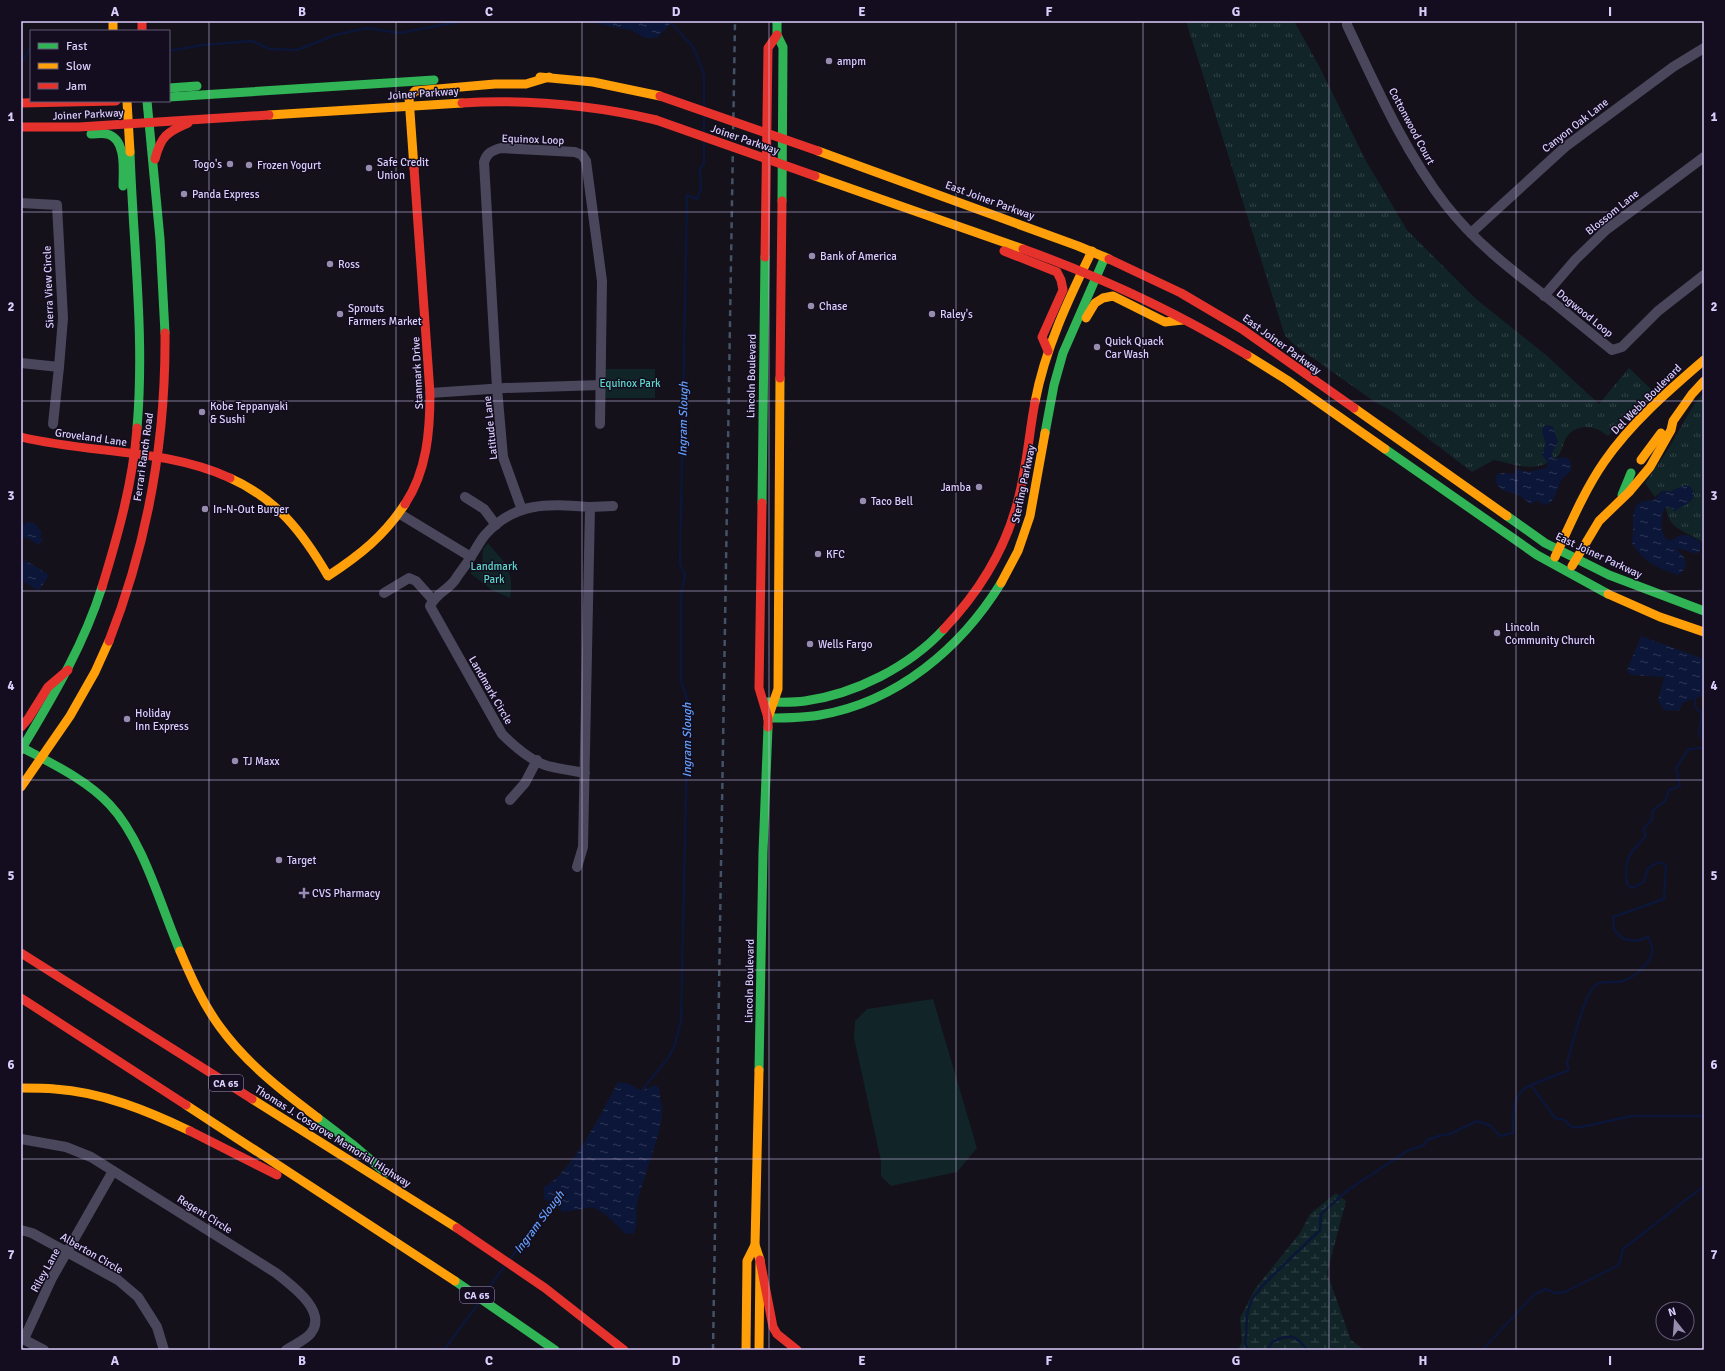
<svg xmlns="http://www.w3.org/2000/svg" width="1725" height="1371" font-family="Signika,sans-serif">
<style>
.grass{fill:url(#grass-tufts)}
.wetland{fill:url(#wetland-marsh)}
.park{fill:#112427}
.water{fill:url(#water-ripples)}
.lines{fill:none;stroke-linecap:round;stroke-linejoin:round}
.stream{stroke:#0c1638;stroke-width:2.5}
.street{stroke:#4a465c;stroke-width:10}
.fast{stroke:#30b455;stroke-width:9}
.slow{stroke:#ff9f0a;stroke-width:9}
.jam{stroke:#e5322d;stroke-width:9}
.rail{stroke:#445265;stroke-width:2.5;stroke-dasharray:6 5;stroke-linecap:butt}
.jam-bridge{stroke:#e5322d;stroke-width:9}
.grid{fill:none;stroke:#dacefd;stroke-width:1;stroke-opacity:0.55}
.poi-dot{fill:#958cae;stroke:#130d1f;stroke-width:1.5}
.labels{text-anchor:middle;stroke-width:3;stroke-linejoin:round;paint-order:stroke}
.shield{fill:#130d1f;stroke:#9e94ba;stroke-width:1}
.shield-label{font-size:10px;font-weight:bold;fill:#dacefd}
.poi-label{font-size:11px;fill:#dacefd;stroke:#130d1f;text-anchor:start}
.street-label{font-size:11px;fill:#dacefd;stroke:#130d1f}
.park-label{font-size:11px;fill:#5ed9cb;stroke:#130d1f}
.water-label{font-size:12px;font-style:italic;fill:#619ef8;stroke:#130d1f}
.neatline{fill:none;stroke:#dacefd;stroke-width:1.5}
.grid-label{font-size:13px;text-anchor:middle;font-weight:bold;fill:#dacefd}
</style>
<defs>
<pattern id="grass-tufts" width="24" height="20" patternUnits="userSpaceOnUse"><rect width="24" height="20" fill="#112427"/><path d="M3 7l-1-3M5 7V3M7 7l1-3M15 17l-1-3M17 17v-4M19 17l1-3" fill="none" stroke="#334347"/></pattern>
<pattern id="wetland-marsh" width="20" height="14" patternUnits="userSpaceOnUse"><rect width="20" height="14" fill="#112427"/><path d="M1 5h8M5 5V1M11 12h8M15 12V8" fill="none" stroke="#334347"/></pattern>
<pattern id="water-ripples" width="26" height="14" patternUnits="userSpaceOnUse"><rect width="26" height="14" fill="#0c1638"/><path d="M2 4q2-2 4 0t4 0M15 11q2-2 4 0t4 0" fill="none" stroke="#2f3756"/></pattern>
</defs>
<rect width="100%" height="100%" fill="#14111b"/>
<g class="grass">
<path d="M1186,21h108l25,45 47,95 41,69 69,69 70,56 53,49 30,-36 24,23 -45,45c-10,-9 -27,-14 -39,-2 -5,5 -6,13 -9,19 -2,4 -11,9 -15,11 -16,7 -35,-1 -51,-4l-22,12 -80,-61 -17,-9 -79,-56 -11,-10z"/>
<path d="M1704,393v150c-32,-20 -36,-11 -41,-53l-8,7 -10,-14 20,-29 30,-51z"/>
</g>
<path class="wetland" d="M1336,1193l10,8 -19,72 24,67 13,10h-126l4,-8 -2,-24 15,-29 45,-56 10,-19z"/>
<g class="park">
<path d="M606,369h49v29h-50z"/>
<path d="M488,543c16,19 27,27 22,55l-18,-8 -22,-17 12,-10 1,-14z"/>
<path d="M933,999l44,149 -20,24 -66,14 -10,-10v-15l-27,-123 1,-17 12,-12z"/>
</g>
<g class="water">
<path d="M585,21h88l-16,17h-12l-12,-7z"/>
<path d="M1549,425l4,2 5,14 -6,12 2,7c3,-1 5,-3 8,-3 9,0 12,9 7,16 -2,2 -5,3 -7,6 -6,9 -5,25 -19,26l-5,-5 -7,4 -14,-10 -15,-4 -7,-8 2,-8 4,-1 13,1 4,-5 10,3 18,-4 2,-4 -6,-10 4,-10 -4,-12 1,-5z"/>
<path d="M1686,485c3,1 6,2 7,6 5,10 -12,16 -19,20l-3,-4 -7,1c-2,11 -6,26 6,33 13,-8 17,-8 30,1l1,5 -2,6c-9,1 -15,-5 -21,-4v2c9,7 12,16 0,24 -19,-6 -36,-14 -46,-32 0,-5 1,-9 1,-13 0,-19 -2,-30 21,-30l8,-9h9z"/>
<path d="M21,522l4,3 2,-3c8,0 11,4 15,11l-2,4 3,2 -4,6 -14,-8 -2,2 -2,-1z"/>
<path d="M25,560l24,15 -10,16 -18,-11v-14z"/>
<path d="M1641,636l63,23v36l-21,8 -4,8 -15,-1 -6,-10 6,-23 -34,-2 -3,-5z"/>
<path d="M618,1082l12,2 11,7 14,-6 4,3c1,9 4,19 3,28 -5,30 -18,59 -25,88 -2,10 2,22 -4,30h-7l-20,-19 -13,-8 -30,5 -10,-9 -9,-4v-12c28,-14 58,-76 74,-105z"/>
</g>
<g class="lines">
<g class="stream">
<path d="M671,23l22,24 11,27v34"/>
<path d="M169,51l33,-6 50,-4 18,8 27,1 38,-15 32,-7 32,5 65,-12"/>
<path d="M21,59l3,1 7,-15"/>
<path d="M704,117v15"/>
<path d="M1695,698v9l7,6 -3,21 5,6"/>
<path d="M1531,1085l38,-15 -2,-7c6,-20 14,-57 25,-74 7,-11 21,-5 31,-8 10,-3 29,-18 29,-30 1,-4 -3,-10 -4,-14l-11,4 -14,-2 -9,-9 -1,-13 51,-18 2,-34 -7,-3 -11,6 -4,14 -12,6 -5,-4c-3,-25 2,-31 19,-48l-3,-7 9,-9 1,-10 12,-9 4,-11 11,-4 -4,-18 13,-19 15,-1"/>
<path d="M639,1094l29,-36 6,-11 7,-26 7,-320 -7,-19v-87l4,-20 -5,-11 7,-369 10,4 4,-10 -1,-20 4,-5v-23"/>
<path d="M511,1258l41,-58"/>
<path d="M485,1294l19,-27"/>
<path d="M444,1350l34,-46"/>
<path d="M1248,1350l-3,-7 1,-8 1,-21 5,-15 12,-15 56,-54 1,-16 27,-24 59,-39 17,-6 3,-5 15,-5 8,-1 27,-13 14,5 9,10 13,-3c0,-17 -1,-41 18,-48l24,33 10,2 6,7h10l51,-11h72"/>
<path d="M1268,1350l4,-8c18,-8 24,-8 35,8"/>
<path d="M1484,1350v-2l51,-54 11,-5 9,4 10,-1 54,-27 4,-16 81,-63"/>
</g>
<g class="street">
<path d="M1347,21v4c29,61 57,126 99,180 28,36 63,63 98,90 23,18 45,37 68,55l10,-3 36,-36 46,-36"/>
<path d="M21,203l36,2 6,113 -4,49 -38,-4"/>
<path d="M1471,233l94,-86 108,-80 31,-19"/>
<path d="M1544,296l32,-37 30,-29 98,-73"/>
<path d="M430,393l75,-5 96,-3"/>
<path d="M53,424l6,-57"/>
<path d="M465,497l19,12 12,16"/>
<path d="M590,507l23,-1"/>
<path d="M522,510l-19,-53 -6,-69 -13,-226c3,-9 7,-11 17,-14l74,4 7,3 4,6 16,120 -2,143"/>
<path d="M400,514l71,43"/>
<path d="M384,593l25,-15 7,3 17,19"/>
<path d="M510,800l15,-17 12,-23"/>
<path d="M577,867l6,-20 7,-340c-41,-3 -75,-6 -105,28 -5,6 -9,14 -13,20 -5,9 -12,17 -17,25 -8,11 -18,12 -25,26l72,128c13,13 29,27 46,32 12,3 25,5 37,7"/>
<path d="M21,1139l45,8 25,10 185,116c15,12 52,38 35,60 -5,7 -18,12 -25,17"/>
<path d="M21,1230l11,3 86,47 20,17 19,30 7,23"/>
<path d="M21,1338l23,12"/>
<path d="M24,1339l28,-61 61,-107"/>
</g>
<g class="fast">
<path d="M777,21v14l6,12 -1,154"/>
<path d="M169,88l28,-2"/>
<path d="M169,97l265,-17"/>
<path d="M147,101l13,138 5,94"/>
<path d="M91,134c5,0 11,-1 16,0 20,5 16,37 16,52"/>
<path d="M130,152c3,93 15,183 7,276"/>
<path d="M1045,433l9,-48 9,-32 42,-96"/>
<path d="M1385,449l152,106 71,39"/>
<path d="M1622,495l9,-22"/>
<path d="M762,503l3,-246"/>
<path d="M1507,516l38,27 64,32 95,36"/>
<path d="M765,702c13,0 27,1 40,-1 50,-7 104,-34 139,-72"/>
<path d="M768,718c17,0 35,0 52,-3 77,-13 141,-67 181,-132"/>
<path d="M21,747c30,16 66,33 89,58 33,35 51,102 70,146"/>
<path d="M21,750c32,-54 62,-103 81,-163"/>
<path d="M759,1070l4,-218 5,-125"/>
<path d="M318,1118l34,26 34,29"/>
<path d="M455,1281l100,69"/>
</g>
<g class="slow">
<path d="M113,21v10"/>
<path d="M540,77l53,5 67,14"/>
<path d="M127,101l3,51"/>
<path d="M269,115l193,-12"/>
<path d="M818,151l260,95 31,13"/>
<path d="M414,168l-5,-70 6,-7 80,-7h31l23,-7"/>
<path d="M815,176l208,73"/>
<path d="M1086,318l9,-15 8,-5 10,-2 52,26 18,-2"/>
<path d="M1247,355l40,25 98,69"/>
<path d="M1035,402c10,-53 33,-102 57,-151"/>
<path d="M1354,408l153,108"/>
<path d="M1641,460l20,-27"/>
<path d="M230,478c47,21 73,55 98,98 32,-21 56,-40 77,-72"/>
<path d="M1555,557c15,-32 29,-66 49,-95 27,-39 64,-71 100,-102"/>
<path d="M1572,566l27,-45 30,-29 21,-25 21,-37 2,-9 19,-27 12,-13"/>
<path d="M1001,583l17,-32 12,-35 15,-83"/>
<path d="M1608,594l52,23 44,15"/>
<path d="M768,718l10,-29 2,-311"/>
<path d="M21,787l49,-71 25,-44 14,-31"/>
<path d="M180,951c11,26 23,53 40,76 26,36 62,64 98,91"/>
<path d="M759,1070l-4,175 5,15 -1,90"/>
<path d="M21,1088c11,0 23,0 34,1 47,3 93,22 135,42"/>
<path d="M252,1099l205,129"/>
<path d="M186,1105l269,176"/>
<path d="M746,1350l1,-89 8,-16"/>
</g>
<g class="jam">
<path d="M142,21v10"/>
<path d="M21,103l95,-2"/>
<path d="M462,103c66,-4 130,2 194,17"/>
<path d="M21,127h58l190,-12"/>
<path d="M155,159c6,-23 12,-27 33,-36"/>
<path d="M1023,249c78,28 153,63 224,106"/>
<path d="M1004,251l53,21 4,8 2,10 -21,47 6,14"/>
<path d="M765,257l3,-209 9,-13"/>
<path d="M1109,259l72,34 61,36 112,79"/>
<path d="M780,378l2,-177"/>
<path d="M21,437c69,17 144,11 209,41"/>
<path d="M762,503l-3,185 9,30v9"/>
<path d="M405,504c22,-33 25,-73 25,-111l-16,-225"/>
<path d="M102,587c16,-52 31,-105 35,-159"/>
<path d="M944,629c36,-38 63,-82 75,-133 8,-31 10,-63 16,-94"/>
<path d="M109,641c39,-99 57,-202 56,-308"/>
<path d="M21,727l7,-8 20,-32 20,-17"/>
<path d="M21,953l231,146"/>
<path d="M21,998l165,107"/>
<path d="M190,1131l87,44"/>
<path d="M457,1228l88,60 79,62"/>
<path d="M760,1260l13,67 4,7 20,16"/>
</g>
<path class="rail" d="M713,1350l22,-1329"/>
<g class="jam-bridge">
<path d="M660,96l158,55"/>
<path d="M656,120l159,56"/>
</g>
</g>
<path class="grid" d="M209,21v1329M396,21v1329M582,21v1329M769,21v1329M956,21v1329M1143,21v1329M1329,21v1329M1516,21v1329M21,212h1683M21,401h1683M21,591h1683M21,780h1683M21,970h1683M21,1159h1683"/>
<g class="poi-dot">
<circle cx="829" cy="61" r="4"/>
<circle cx="230" cy="164" r="4"/>
<circle cx="249" cy="165" r="4"/>
<circle cx="369" cy="168" r="4"/>
<circle cx="184" cy="194" r="4"/>
<circle cx="812" cy="256" r="4"/>
<circle cx="330" cy="264" r="4"/>
<circle cx="811" cy="306" r="4"/>
<circle cx="340" cy="314" r="4"/>
<circle cx="932" cy="314" r="4"/>
<circle cx="1097" cy="347" r="4"/>
<circle cx="202" cy="412" r="4"/>
<circle cx="979" cy="487" r="4"/>
<circle cx="863" cy="501" r="4"/>
<circle cx="205" cy="509" r="4"/>
<circle cx="818" cy="554" r="4"/>
<circle cx="1497" cy="633" r="4"/>
<circle cx="810" cy="644" r="4"/>
<circle cx="127" cy="719" r="4"/>
<circle cx="235" cy="761" r="4"/>
<circle cx="279" cy="860" r="4"/>
<path d="M302 887h4v4h4v4h-4v4h-4v-4h-4v-4h4z"/>
</g>
<g class="labels">
<g class="shield">
<rect x="209" y="1075" width="34" height="16" rx="3"/>
<rect x="460" y="1287" width="34" height="16" rx="3"/>
</g>
<g class="shield-label">
<text x="226" y="1087">CA 65</text>
<text x="477" y="1299">CA 65</text>
</g>
<g class="poi-label">
<text x="837" y="65">ampm</text>
<text x="377" y="166">Safe Credit<tspan x="377" dy="13">Union</tspan></text>
<text x="222" y="168" text-anchor="end">Togo's</text>
<text x="257" y="169">Frozen Yogurt</text>
<text x="192" y="198">Panda Express</text>
<text x="820" y="260">Bank of America</text>
<text x="338" y="268">Ross</text>
<text x="819" y="310">Chase</text>
<text x="348" y="312">Sprouts<tspan x="348" dy="13">Farmers Market</tspan></text>
<text x="940" y="318">Raley's</text>
<text x="1105" y="345">Quick Quack<tspan x="1105" dy="13">Car Wash</tspan></text>
<text x="210" y="410">Kobe Teppanyaki<tspan x="210" dy="13">&amp; Sushi</tspan></text>
<text x="971" y="491" text-anchor="end">Jamba</text>
<text x="871" y="505">Taco Bell</text>
<text x="213" y="513">In-N-Out Burger</text>
<text x="826" y="558">KFC</text>
<text x="1505" y="631">Lincoln<tspan x="1505" dy="13">Community Church</tspan></text>
<text x="818" y="648">Wells Fargo</text>
<text x="135" y="717">Holiday<tspan x="135" dy="13">Inn Express</tspan></text>
<text x="243" y="765">TJ Maxx</text>
<text x="287" y="864">Target</text>
<text x="312" y="897">CVS Pharmacy</text>
</g>
<g class="street-label">
<text transform="translate(423 93) rotate(-4)" y="4">Joiner Parkway</text>
<text transform="translate(88 114) rotate(-3)" y="4">Joiner Parkway</text>
<text transform="translate(1575 125) rotate(-38)" y="4">Canyon Oak Lane</text>
<text transform="translate(1412 126) rotate(62)" y="4">Cottonwood Court</text>
<text transform="translate(533 139) rotate(2)" y="4">Equinox Loop</text>
<text transform="translate(745 139) rotate(19)" y="4">Joiner Parkway</text>
<text transform="translate(990 200) rotate(20)" y="4">East Joiner Parkway</text>
<text transform="translate(1612 212) rotate(-39)" y="4">Blossom Lane</text>
<text transform="translate(48 287) rotate(-92)" y="4">Sierra View Circle</text>
<text transform="translate(1585 313) rotate(39)" y="4">Dogwood Loop</text>
<text transform="translate(1282 344) rotate(36)" y="4">East Joiner Parkway</text>
<text transform="translate(417 373) rotate(-93)" y="4">Stanmark Drive</text>
<text transform="translate(751 376) rotate(-89)" y="4">Lincoln Boulevard</text>
<text transform="translate(1646 399) rotate(-45)" y="4">Del Webb Boulevard</text>
<text transform="translate(490 428) rotate(-96)" y="4">Latitude Lane</text>
<text transform="translate(91 437) rotate(8)" y="4">Groveland Lane</text>
<text transform="translate(143 457) rotate(-82)" y="4">Ferrari Ranch Road</text>
<text transform="translate(1023 484) rotate(-78)" y="4">Sterling Parkway</text>
<text transform="translate(1599 555) rotate(25)" y="4">East Joiner Parkway</text>
<text transform="translate(491 690) rotate(60)" y="4">Landmark Circle</text>
<text transform="translate(749 981) rotate(-89)" y="4">Lincoln Boulevard</text>
<text transform="translate(333 1136) rotate(32)" y="4">Thomas J. Cosgrove Memorial Highway</text>
<text transform="translate(205 1214) rotate(32)" y="4">Regent Circle</text>
<text transform="translate(92 1253) rotate(30)" y="4">Alberton Circle</text>
<text transform="translate(45 1270) rotate(-61)" y="4">Riley Lane</text>
</g>
<g class="park-label">
<text x="630" y="387">Equinox Park</text>
<text x="494" y="570">Landmark<tspan x="494" dy="13">Park</tspan></text>
</g>
<g class="water-label">
<text transform="translate(683 419) rotate(-89)" y="4">Ingram Slough</text>
<text transform="translate(687 740) rotate(-90)" y="4">Ingram Slough</text>
<text transform="translate(539 1222) rotate(-53)" y="4">Ingram Slough</text>
</g>
</g>
<rect width="1725" height="1371" fill="none" stroke="#130d1f" stroke-width="44"/>
<rect x="30" y="30" width="140" height="72" fill="#130d1f" stroke="#635a78"/>
<rect x="38" y="43" width="20" height="6" fill="#30b455" stroke="#635a78"/>
<text x="66" y="50" font-size="12" fill="#dacefd">Fast</text>
<rect x="38" y="63" width="20" height="6" fill="#ff9f0a" stroke="#635a78"/>
<text x="66" y="70" font-size="12" fill="#dacefd">Slow</text>
<rect x="38" y="83" width="20" height="6" fill="#e5322d" stroke="#635a78"/>
<text x="66" y="90" font-size="12" fill="#dacefd">Jam</text>
<g transform="translate(1675 1321) rotate(343)"><circle r="19" fill="#130d1f" stroke="#635a78"/>
<path d="M0-3L7 15L0 10L-7 15Z" fill="#958cae"/>
<text y="-6" font-size="11" font-weight="bold" text-anchor="middle" fill="#dacefd">N</text>
</g>
<rect x="22" y="22" width="1681" height="1327" class="neatline"/>
<g class="grid-label">
<text x="115" y="16">A</text>
<text x="302" y="16">B</text>
<text x="489" y="16">C</text>
<text x="676" y="16">D</text>
<text x="862" y="16">E</text>
<text x="1049" y="16">F</text>
<text x="1236" y="16">G</text>
<text x="1423" y="16">H</text>
<text x="1610" y="16">I</text>
<text x="11" y="121">1</text>
<text x="1714" y="121">1</text>
<text x="11" y="311">2</text>
<text x="1714" y="311">2</text>
<text x="11" y="500">3</text>
<text x="1714" y="500">3</text>
<text x="11" y="690">4</text>
<text x="1714" y="690">4</text>
<text x="11" y="880">5</text>
<text x="1714" y="880">5</text>
<text x="11" y="1069">6</text>
<text x="1714" y="1069">6</text>
<text x="11" y="1259">7</text>
<text x="1714" y="1259">7</text>
<text x="115" y="1365">A</text>
<text x="302" y="1365">B</text>
<text x="489" y="1365">C</text>
<text x="676" y="1365">D</text>
<text x="862" y="1365">E</text>
<text x="1049" y="1365">F</text>
<text x="1236" y="1365">G</text>
<text x="1423" y="1365">H</text>
<text x="1610" y="1365">I</text>
</g>
</svg>
